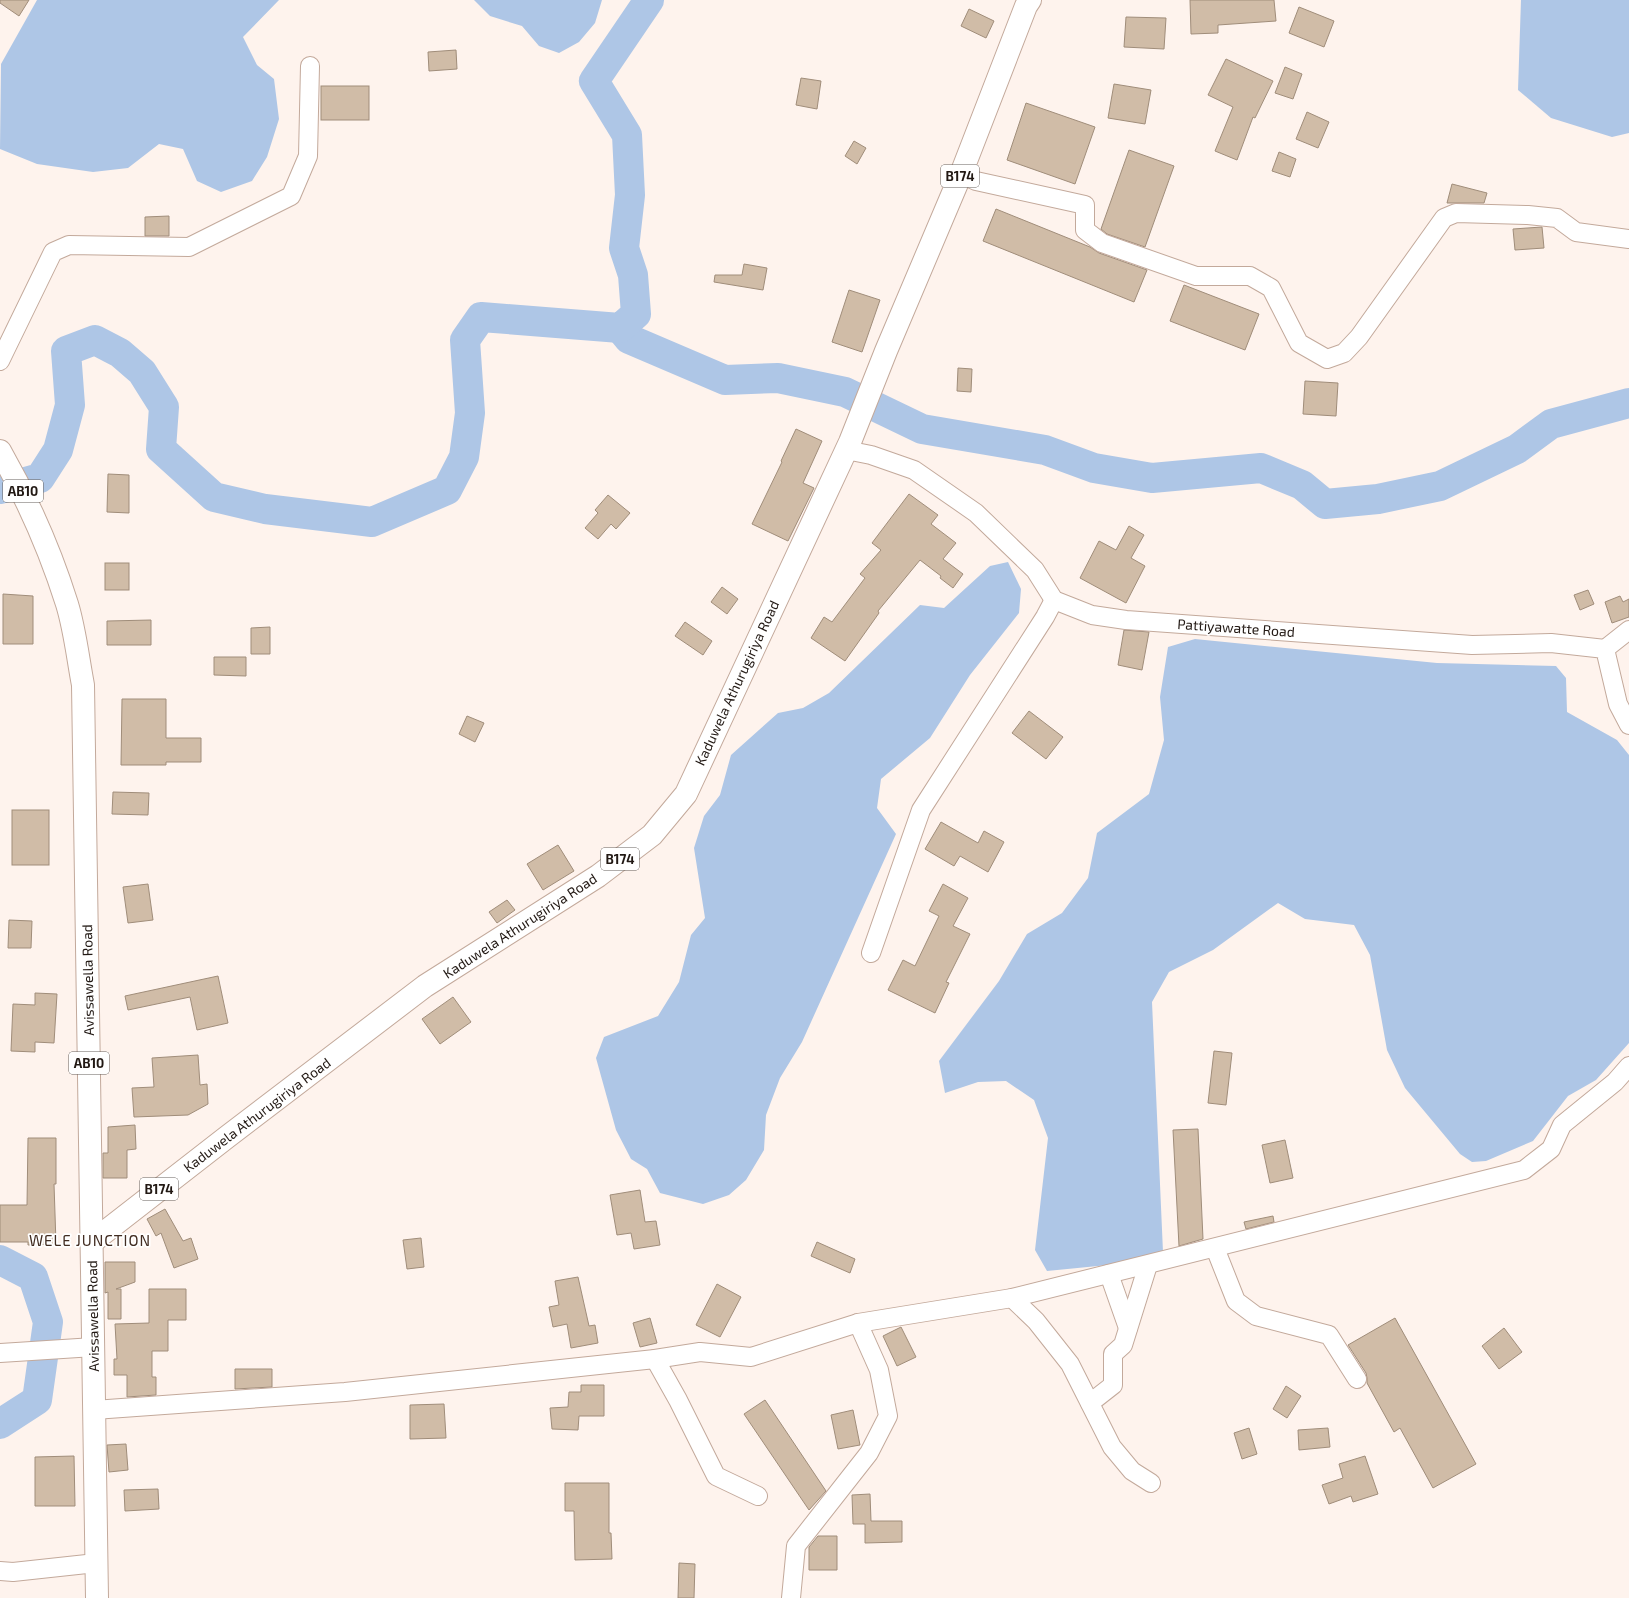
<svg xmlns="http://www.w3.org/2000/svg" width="1629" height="1598" font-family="'Exo 2',sans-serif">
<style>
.water{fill:#aec6e6}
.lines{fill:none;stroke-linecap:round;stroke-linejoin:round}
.river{stroke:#aec6e6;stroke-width:30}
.building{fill:#d0bca7;stroke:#a08d7a}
.minor-casing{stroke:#c3a99b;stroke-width:20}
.primary-casing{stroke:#c3a99b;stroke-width:24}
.minor{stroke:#fff;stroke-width:18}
.primary{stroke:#fff;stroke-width:22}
.labels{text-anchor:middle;stroke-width:3.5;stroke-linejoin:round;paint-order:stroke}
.shield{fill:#fff;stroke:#645e5a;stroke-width:1}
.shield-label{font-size:13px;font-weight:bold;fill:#221914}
.street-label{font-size:14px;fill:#221914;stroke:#fff}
.neighbourhood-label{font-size:15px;letter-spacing:1px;fill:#412c21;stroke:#fff}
</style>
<rect width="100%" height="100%" fill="#fef3ed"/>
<g class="water">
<path d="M37,0h242l-36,37 14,28 17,14 5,40 -12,38 -15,24 -31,11 -24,-11 -14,-32 -24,-5 -31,24 -35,4 -56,-8 -37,-15 1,-85z"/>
<path d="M474,0h128l-7,23 -16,19 -20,11 -20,-7 -17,-20 -32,-10z"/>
<path d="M1521,0h108v133l-17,4 -61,-19 -33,-28z"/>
<path d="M1008,562l13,27 -2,24 -49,62 -40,63 -49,41 -4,29 19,26 -94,208 -22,36 -14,37 -2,35 -18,30 -17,15 -26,9 -43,-11 -13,-24 -16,-10 -15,-29 -20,-72 8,-21 54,-21 21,-34 12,-47 14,-17 -11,-70 10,-32 16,-21 11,-40 47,-42 25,-5 26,-15 91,-88 24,3 46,-42z"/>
<path d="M1195,639l242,24 119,3 10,12 1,34 50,28 12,15v288l-33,37 -28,16 -35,45 -47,20 -14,1 -12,-8 -55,-66 -18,-38 -17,-95 -16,-30 -49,-6 -27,-16 -65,47 -44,22 -17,30 11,250 -55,13 -61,6 -12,-21 13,-112 -14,-38 -28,-19 -28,1 -33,11 -6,-32 60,-80 28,-47 35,-21 26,-35 9,-45 52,-39 15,-54 -4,-43 8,-50z"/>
</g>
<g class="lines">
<g class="river">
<path d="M620,328l9,11 96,41 53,-2 67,14 77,37 123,21 49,18 58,10 109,-10 41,17 23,19 53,-5 62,-13 77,-37 34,-25 78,-21"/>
<path d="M0,489l40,-11 18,-28 12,-45 -4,-54 29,-11 25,13 22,19 22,35 -3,42 53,48 51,12 107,13 75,-32 17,-33 6,-44 -5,-73 16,-23 139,11 16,-14 -3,-39 -9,-27 6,-53 -3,-60 -33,-54 55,-81"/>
<path d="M0,1260l33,17 15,45 -11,78 -37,24"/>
</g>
</g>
<g class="building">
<path d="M0,0h29l-10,16 -19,-13z"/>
<path d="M1190,0h84l2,21 -58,4v8l-27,1z"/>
<path d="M1299,7l35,14 -10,26 -35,-14z"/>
<path d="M969,9l25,12 -8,17 -25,-12z"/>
<path d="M1126,17l40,1 -2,31 -40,-2z"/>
<path d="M456,50l1,19 -28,2 -1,-19z"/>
<path d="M1226,59l47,22 -18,37 -2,-1 -16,43 -22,-9 18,-44 -25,-12z"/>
<path d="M1285,67l17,7 -9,25 -18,-6z"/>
<path d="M801,78l20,3 -4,28 -21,-4z"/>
<path d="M1114,84l37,6 -6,34 -37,-6z"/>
<rect x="321" y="86" width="48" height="34"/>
<path d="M1026,103l69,24 -20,57 -68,-24z"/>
<path d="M1307,112l22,10 -11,26 -22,-9z"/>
<path d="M854,141l12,7 -9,16 -12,-8z"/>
<path d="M1129,150l45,16 -29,81 -38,-13 -6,-5z"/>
<path d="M1279,152l17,7 -6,18 -18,-6z"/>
<path d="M1452,184l35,9 -3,10h-37z"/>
<path d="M996,209l94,38 9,6 48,17 -13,32 -151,-61z"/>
<path d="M169,216v20h-24v-19z"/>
<path d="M1542,227l2,21 -29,2 -2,-21z"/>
<path d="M744,264l23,4 -4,22 -49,-8 1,-7h27z"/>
<path d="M1184,285l75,29 -14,36 -75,-29z"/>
<path d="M849,290l31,10 -18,52 -30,-10z"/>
<path d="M958,368l14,1 -1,23 -14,-1z"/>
<path d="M1305,381l33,2 -2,33 -33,-2z"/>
<path d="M796,429l26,12 -19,42 11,5 -26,53 -36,-17 30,-62 -1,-1z"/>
<path d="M108,474l21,1v38l-22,-1z"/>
<path d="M909,494l29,21 -7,9 25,19 -13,16 20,15 -10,14 -13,-10 1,-2 -21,-16 -42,51 1,2 -34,48 -34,-23 13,-21 8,5 33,-44 -5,-4 21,-24 -9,-7z"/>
<path d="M608,495l22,18 -14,16 -5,-5 -13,15 -13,-11 13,-15 -3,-3z"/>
<path d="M1129,526l15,9 -13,23 14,8 -19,37 -46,-25 19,-37 17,9z"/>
<rect x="105" y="563" width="24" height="27"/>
<path d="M722,587l16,12 -11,15 -16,-12z"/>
<path d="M1588,590l6,14 -14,6 -6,-15z"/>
<path d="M3,594l30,2v48h-30z"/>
<path d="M1620,596l3,6 6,-3v18l-17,6 -7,-21z"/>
<path d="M151,620v25h-44v-24z"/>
<path d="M685,622l27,19 -9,14 -28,-19z"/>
<path d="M270,627v27h-19v-26z"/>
<path d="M1124,630l25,2 -7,38 -24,-5z"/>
<path d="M214,657h32v19l-32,-1z"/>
<path d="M122,699h44v39h35v24h-35v3h-45z"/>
<path d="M1029,711l34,26 -17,22 -34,-26z"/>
<path d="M467,716l17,7 -9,19 -16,-8z"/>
<path d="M113,792l36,1 -1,22 -36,-1z"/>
<rect x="12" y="810" width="37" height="55"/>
<path d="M941,822l37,21 6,-12 20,11 -16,30 -28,-16 -6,10 -29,-17z"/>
<path d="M558,845l16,26 -31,19 -16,-26z"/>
<path d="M148,884l5,36 -25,3 -5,-36z"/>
<path d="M943,884l25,14 -15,28 17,8 -24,48 3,1 -14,30 -47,-23 15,-30 12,6 24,-50 -10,-5z"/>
<path d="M507,900l8,10 -18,13 -8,-11z"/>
<path d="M9,920l23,1 -1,27h-23z"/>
<path d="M218,976l10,47 -31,7 -7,-33 -62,13 -3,-14z"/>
<path d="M35,993l22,1 -3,49 -19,-1v10l-24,-1 2,-47 22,1z"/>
<path d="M453,997l18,25 -31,22 -18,-25z"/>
<path d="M1214,1051l18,2 -6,52 -18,-2z"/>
<path d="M198,1055l2,30 7,-1 1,20 -20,11 -54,2 -2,-29 22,-1 -2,-29z"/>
<path d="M135,1125l1,24 -9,1v28h-24v-25h5v-26z"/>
<path d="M1198,1129l5,110 -24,7 -6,-116z"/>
<path d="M28,1138h28v46h-2l2,60 -28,1v-3h-28v-37h27z"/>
<path d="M1285,1140l8,38 -23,5 -8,-38z"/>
<path d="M640,1190l5,32 11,-1 4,24 -26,4 -3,-16 -14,2 -7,-40z"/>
<path d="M165,1209l18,32 8,-3 7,21 -24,9 -13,-35 -5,3 -9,-17z"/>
<path d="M1273,1216l1,6 -28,7 -2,-7z"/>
<path d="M421,1238l3,29 -17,2 -4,-29z"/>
<path d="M817,1242l38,17 -5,14 -39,-17z"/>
<path d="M105,1262h30v20l-19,7h5v30h-13v-27l-3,1z"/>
<path d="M578,1277l11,49 6,-1 3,18 -27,5 -4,-24 -14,3 -4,-20 10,-2 -4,-24z"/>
<path d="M717,1284l24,13 -21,40 -24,-12z"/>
<path d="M149,1289h37v31h-18v31h-16v26h4v18l-29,2v-22h-13v-16h3l-2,-35 34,-1z"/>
<path d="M650,1318l7,25 -17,4 -7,-24z"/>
<path d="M1395,1318l81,146 -43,24 -33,-60 -6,4 -27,-49v-5l-1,-5 -18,-28z"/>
<path d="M901,1327l15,30 -19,9 -14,-30z"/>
<path d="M1504,1328l18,24 -23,17 -17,-23z"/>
<path d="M235,1369h37v18l-37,2z"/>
<path d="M581,1385h23v31h-25l-1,14 -26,-1 -2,-21 18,-1 1,-15h12z"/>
<path d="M1286,1386l15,10 -14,22 -14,-9z"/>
<path d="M765,1400l61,91 -17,19 -65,-96z"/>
<path d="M444,1404l2,34 -36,1v-34z"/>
<path d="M853,1410l7,35 -22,4 -7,-34z"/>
<path d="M1249,1428l8,26 -15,5 -8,-26z"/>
<path d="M1328,1428l2,19 -31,3 -1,-20z"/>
<path d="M126,1444l2,26 -19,2 -2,-27z"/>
<path d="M74,1456l1,50h-40v-49z"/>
<path d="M1365,1456l13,38 -25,8 -2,-6 -22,8 -7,-19 21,-7 -4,-14z"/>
<path d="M565,1483h44v50h2l1,26 -37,1 -1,-49h-9z"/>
<path d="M158,1489l1,20 -34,2 -1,-21z"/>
<path d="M870,1494l1,27h31v21l-37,1v-19h-12l-1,-29z"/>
<path d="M818,1536h19v34h-28v-23z"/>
<path d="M679,1563l16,1 -1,34h-16z"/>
</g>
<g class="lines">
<defs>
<g id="minor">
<path d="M961,174l15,7 109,24v25l17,13 94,33h54l21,12 28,55 28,16 17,-6 15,-16 85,-119 12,-5 72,2 29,3 19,14 53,7"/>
<path d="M0,361l53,-109 16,-7 120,2 102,-51 17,-40 2,-90"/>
<path d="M846,450l25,5 43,15 62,43 59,57 19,30 38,15 34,5 346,25 79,-2 54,6 13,55 11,21"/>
<path d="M1605,649l24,-19"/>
<path d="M871,953l50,-143 124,-193 9,-17"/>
<path d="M1215,1248l21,53 20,15 73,19 28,44"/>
<path d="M1109,1274l19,54"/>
<path d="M1012,1298l24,23 34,43 42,83 20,24 19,12"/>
<path d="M0,1353l94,-6"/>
<path d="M655,1359l23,41 38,76 42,20"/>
<path d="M1090,1403l23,-18v-31l10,-9 25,-80"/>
<path d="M94,1410l251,-18 310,-33 45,-7 51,5 107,-34 154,-25 512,-128 27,-21 11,-24 53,-43 14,-16"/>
<path d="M0,1571l13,1 83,-9"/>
<path d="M791,1598l5,-52 73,-93 19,-37 -9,-46 -21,-47"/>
</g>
<g id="primary">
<path d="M0,451c28,49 50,99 67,153 8,26 11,55 16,81l14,913"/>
<path d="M92,1242l135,-105 198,-151 173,-110 54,-41 34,-41 164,-352 36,-91 75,-177 65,-168 4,-6"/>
</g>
</defs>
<use href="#minor" class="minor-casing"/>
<use href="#primary" class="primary-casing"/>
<use href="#minor" class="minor"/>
<use href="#primary" class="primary"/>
</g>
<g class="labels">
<g class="shield">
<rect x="941" y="165" width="38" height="22" rx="3"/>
<rect x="3" y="480" width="40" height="22" rx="3"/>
<rect x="601" y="848" width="38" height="22" rx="3"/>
<rect x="69" y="1052" width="40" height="22" rx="3"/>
<rect x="140" y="1178" width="38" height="22" rx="3"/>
</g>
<g class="shield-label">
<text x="960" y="181">B174</text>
<text x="23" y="496">AB10</text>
<text x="620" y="864">B174</text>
<text x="89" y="1068">AB10</text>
<text x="159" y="1194">B174</text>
</g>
<g class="street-label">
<text transform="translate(1236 628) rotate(4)" y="5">Pattiyawatte Road</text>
<text transform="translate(737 683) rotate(-65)" y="5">Kaduwela Athurugiriya Road</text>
<text transform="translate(520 926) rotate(-33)" y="5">Kaduwela Athurugiriya Road</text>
<text transform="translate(88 980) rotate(-91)" y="5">Avissawella Road</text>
<text transform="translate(257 1115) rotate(-37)" y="5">Kaduwela Athurugiriya Road</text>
<text transform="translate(93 1316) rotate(-91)" y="5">Avissawella Road</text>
</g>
<g class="neighbourhood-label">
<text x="90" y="1246">WELE JUNCTION</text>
</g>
</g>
</svg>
